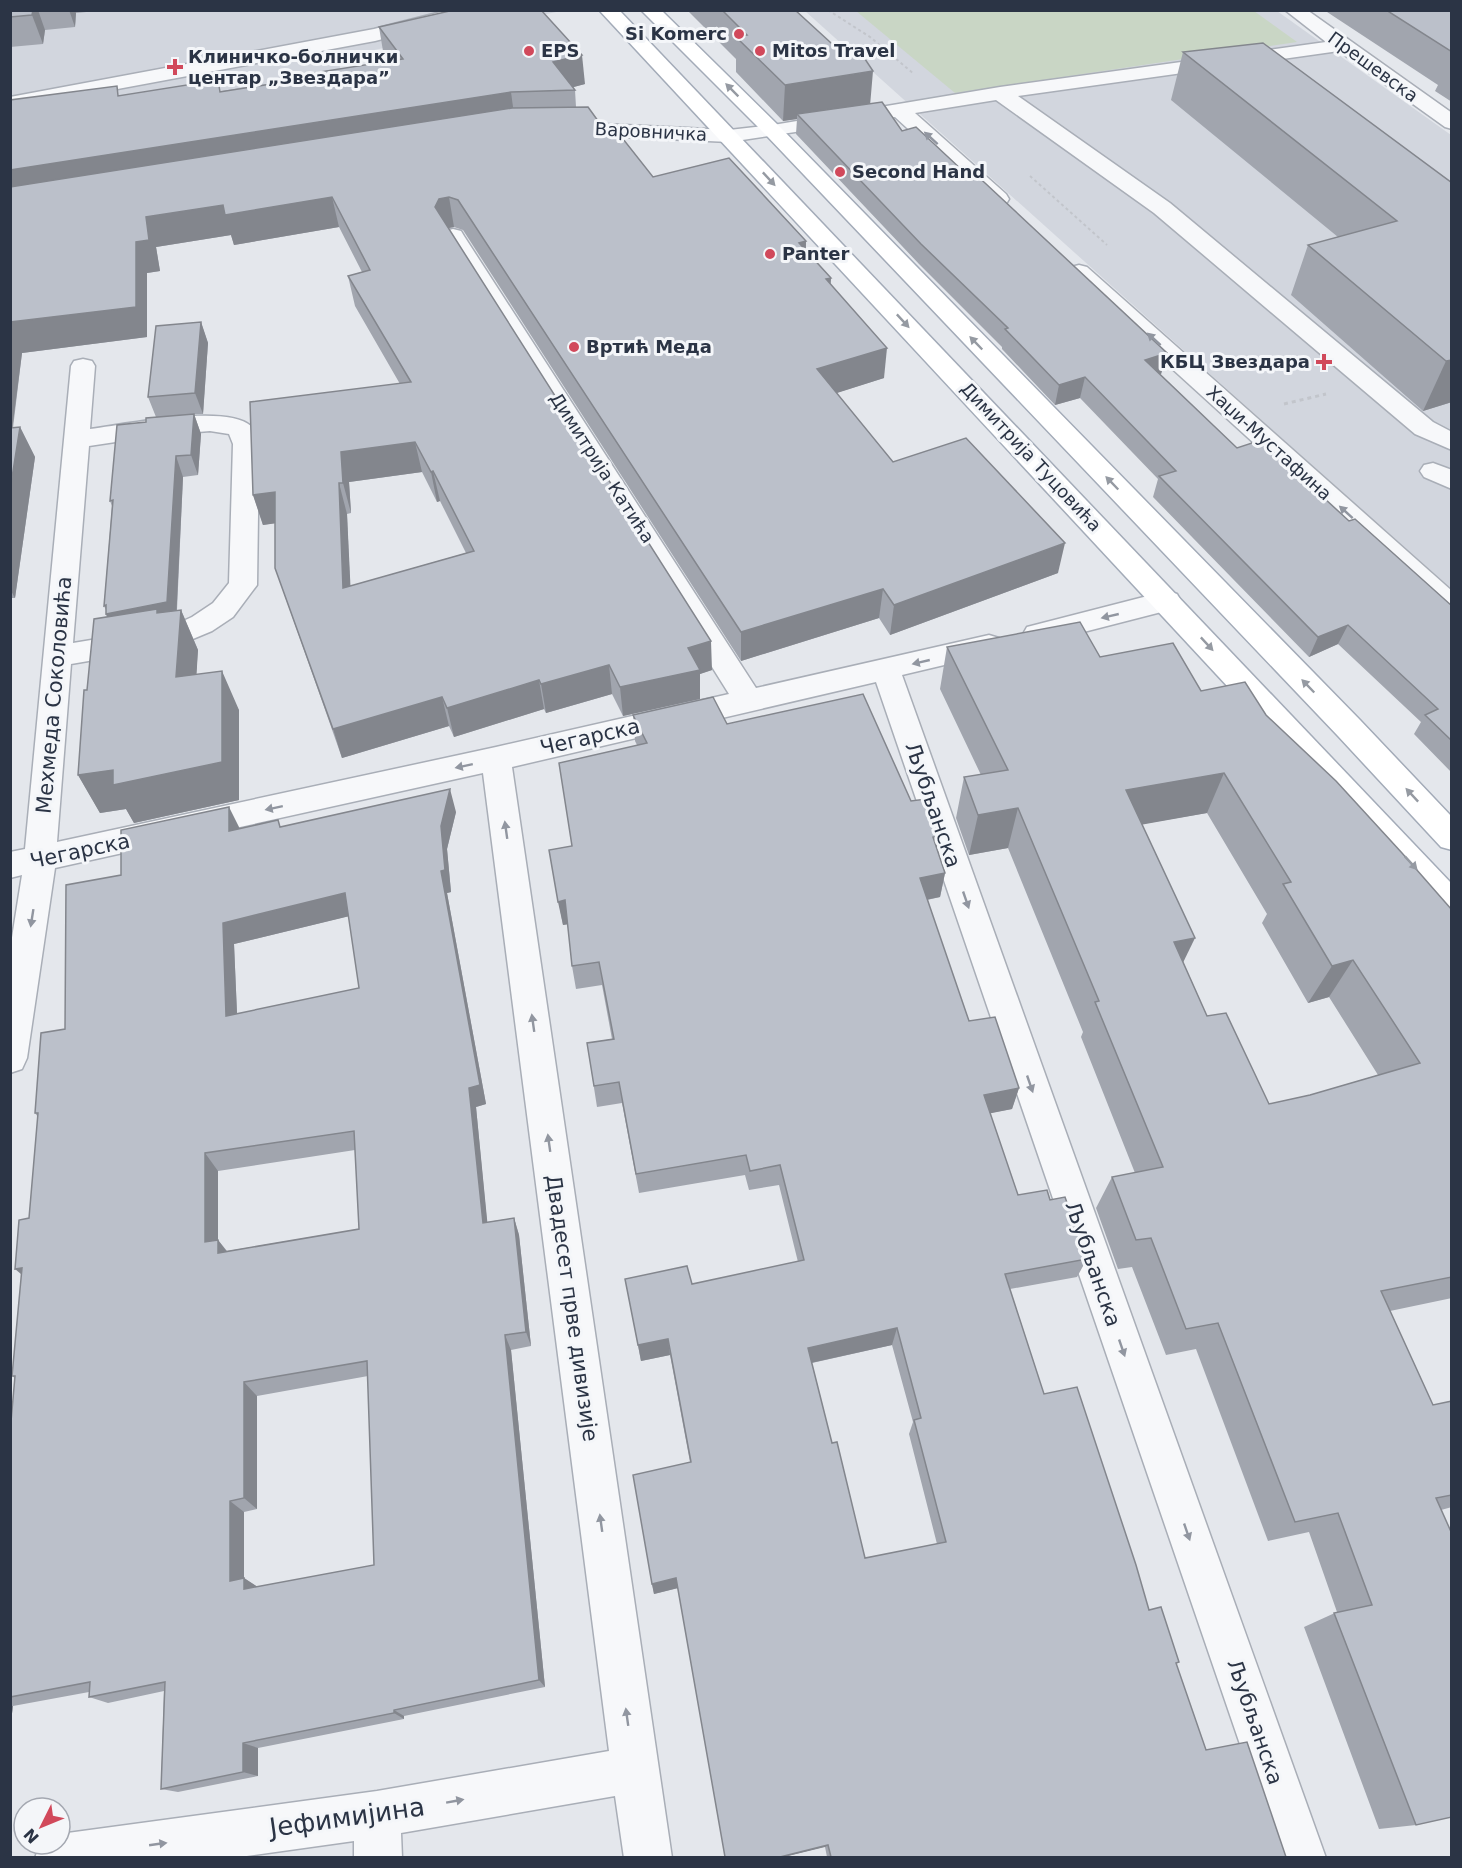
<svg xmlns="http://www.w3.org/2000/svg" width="1462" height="1868" font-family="'DejaVu Sans',sans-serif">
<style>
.built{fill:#d2d6de}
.green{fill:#c9d6c5}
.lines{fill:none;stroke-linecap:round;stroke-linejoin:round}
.minor-casing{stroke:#a9aeb7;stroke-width:3}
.major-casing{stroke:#a3abb8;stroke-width:3}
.path-far1{stroke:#c2c5cb;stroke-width:2;stroke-dasharray:3 3;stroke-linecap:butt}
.path{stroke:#c2c5cb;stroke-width:3;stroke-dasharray:4 4;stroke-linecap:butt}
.minor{fill:#f7f8fa;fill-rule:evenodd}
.major{fill:#fff;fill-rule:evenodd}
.wall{fill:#a1a5ae;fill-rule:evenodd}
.shaded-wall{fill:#83868d}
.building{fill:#bbc0ca;stroke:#83868d;stroke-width:1.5;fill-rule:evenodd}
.oneway{fill:#959aa2}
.oneway2{fill:#9196a0}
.poi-dot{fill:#d1495b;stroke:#f4f6f9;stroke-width:2}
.labels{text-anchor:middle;stroke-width:6;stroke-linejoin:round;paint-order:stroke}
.far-poi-label{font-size:18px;font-weight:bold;fill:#2b3445;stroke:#f4f6f9;text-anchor:start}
.far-street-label{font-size:18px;fill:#2b3445;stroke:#f4f6f9}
.street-label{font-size:21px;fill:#2b3445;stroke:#f4f6f9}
.near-street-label{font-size:26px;fill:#2b3445;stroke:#f4f6f9}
</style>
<rect width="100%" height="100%" fill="#e4e7ec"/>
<g class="built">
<path d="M11,11h550l-225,47 8,18 -333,52z"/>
<path d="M805,11h472l174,124v455z"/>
</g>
<path class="green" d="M856,11h398l43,31 -342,51z"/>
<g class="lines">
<defs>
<g id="minor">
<path d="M449,10h33l-2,4 -105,27 -365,68v-12l364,-68z"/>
<path d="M1285,10h22l145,103v16l-7,-2 -106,-76 -321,45 152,107 263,219 19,10v18l-37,-16 -261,-221 -158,-113 -81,13 91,81 3,5 -3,5 -8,1 -8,-1 -95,-87 -166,25 -169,-8 -7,-2 -3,-4 3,-4 7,-2 169,8 44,-5 227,-38 326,-45z"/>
<path d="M453,229l8,2 3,5 292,452 233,-53 10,3 4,7 -4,7 -97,23 424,1183h-47l-403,-1176 -364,85 160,1091h-48l-9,-62 -214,37 1,25h-48v-17l-122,17h-197l5,-14h20v-10l317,-43 232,-40 -126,-978 -428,95 -28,190 -5,11 -12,4v-123l12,-75 -12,3v-26l15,-3 46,-483 3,-5 9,-2 9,2 3,5 -5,63c33,-4 136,-26 161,-3l8,18 -2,141 -24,32 -21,14 -36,15 -105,18 -14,178 439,-95 233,-53 -287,-458 3,-5zM210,431l19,3 4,10 -4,139 -16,20 -21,14 -22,10 -97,16 16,-197 73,-11z"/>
<path d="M1079,265l8,2 365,324v26l-10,-3 -371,-337 -3,-5 3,-5z"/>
<path d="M1433,463l19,7v19l-28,-12 -4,-6 4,-6z"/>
<path d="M1167,591l10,3 4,7 -4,7 -140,36 -10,-3 -4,-7 4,-7z"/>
</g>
<g id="major">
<path d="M599,10h20l833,874v35l-12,-4z"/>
<path d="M641,10h20l119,117 580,593 92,97v33l-11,-3 -103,-111 -572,-601z"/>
</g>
</defs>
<use href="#minor" class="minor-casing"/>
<use href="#major" class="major-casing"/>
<g class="path-far1">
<path d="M828,10l42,27 44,37"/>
<path d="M1030,176l77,69"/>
</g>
<path class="path" d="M1284,404l42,-10"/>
<use href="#minor" class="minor"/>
<use href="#major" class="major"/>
</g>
<g class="wall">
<path d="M10,10h97l-31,3 -1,14 -30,3 -2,14 -33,3z"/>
<path d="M687,10h108l75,93 297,250 -6,21h-1l77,74 112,73 103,85v167l-38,-39 7,-12 -83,-78 -29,13 -156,-160 5,-18 -78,-81 -25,7 -53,-56v-2l-83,-83 -123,-130 1,-15 -14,2 -47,-49v-13z"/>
<path d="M1324,10h128v92l-17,-11 3,-6z"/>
<path d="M379,27l206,57 -12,3 2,3 1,17 30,25 47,45 153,64v10l25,27 -1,7 54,93 -48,15 57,69 165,111 -168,62 -11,-17 -138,43 -278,-431 -9,-3 -6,1 264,442 -12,4v25l-77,17 -11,-22 -66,19 -2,-4 -90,28 -5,-11 -107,32 -67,-190v-45l-12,2 -10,-30 147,-111 -45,-78 -7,-30 14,-4 -23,-45 -105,18 -3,-10 -75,12 4,24 -13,2v64l-125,16 -9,75 7,-1 15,30 -20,141h-5v-498l211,-9 87,-13 80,-17 -4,-4zM422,472l15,30 3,-1 26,52 -116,33 -3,-72 4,-1 -2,-31z"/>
<path d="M1183,52l269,131v219l-29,9 -132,-116 17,-50 30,-8 -167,-137z"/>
<path d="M201,322l7,21 -5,71h-9l7,20 -3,41 -15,2 -6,133h4l17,40 -2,24 43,36v90l-105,23 -8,-14 -26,4 -22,-38 9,-85 20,-73 -1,-3v-4l-2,-4 8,-100 -2,-5 46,-84 -8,-20z"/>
<path d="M947,647l153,10 101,34 65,24 186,195v388l-62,13 43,94 19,-4v106l-11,3 -25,315 -37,4 -75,-202 33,-15 -28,-80 -41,9 -72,-192 -30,6 -34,-88 -14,2 -22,-61 16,-31 23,-4 -54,-136 2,-5 -75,-184 -39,7 -13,-37 8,-41 17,-2 -41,-86zM1207,813l60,101 -5,9 46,80 21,-6 49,78 -68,20 -41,9 -62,-88 -24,-54 -41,-138z"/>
<path d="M633,715l94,9 184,77 26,48 8,24 -5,24 -13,3 42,121 50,67 -7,21 -22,4 28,82 32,5 37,59 -10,18 -67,12 34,105 105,216 30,52 -3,2 30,86 80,107h-459l-2,-10 -147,-259 -24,6 -2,-10 38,-122 -20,-107 -29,6 -16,-82 67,5 106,-22 -19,-77 -30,5 -4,-15 -106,18 -17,-90 -25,4 -10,-64 25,-4 -10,-54 -26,4 -4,-23 -4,-42 -5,1 -14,-75 23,-4 65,-101 -2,-4zM892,1345l21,77 -4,12 28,110 -72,14 -33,-115 -20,-80z"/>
<path d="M456,812l-9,37 4,43 -4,1 39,211 -10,3 11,115 27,-4 5,17 12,111 -20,4 34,337 -141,29v3l-146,29v28l-80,16 -17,-3 3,-98 -56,12 -19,-6v-5l-76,14 -3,23v-296l5,-55 -3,-2 17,-158 9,-101 -3,-4 86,-238 118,-46 42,-2zM349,916l10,72 -122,26 -3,-70zM355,1150l4,79 -132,22 -9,-11v-69zM368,1376l6,189 -117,22 -13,-9v-66l13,-3v-113z"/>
</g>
<g class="shaded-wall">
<path d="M33,10h5l7,20 -2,14 -11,-29z"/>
<path d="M69,10h6l1,3 -1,14z"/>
<path d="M582,55l3,29 -26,7 -6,-29z"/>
<path d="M873,71l-3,35 -73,8v5l-14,2 2,-36z"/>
<path d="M511,92l4,30 -505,81v-33z"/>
<path d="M332,197l7,30 -105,18 -3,-10 -75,12 4,24 -13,2v64l-125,16 -12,93v-124l126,-80 10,-25 77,-12z"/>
<path d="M449,197l5,30 -10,2 -9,-22 4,-8z"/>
<path d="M806,241l-1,30 -6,-28z"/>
<path d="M831,278l-2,30 -3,-29z"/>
<path d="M201,322l7,21 -5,71 -8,-21z"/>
<path d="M887,348l-3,30 -69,22 2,-31z"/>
<path d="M1167,353l-6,21 -21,6 5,-20z"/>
<path d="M1452,360v42l-29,9 23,-50z"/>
<path d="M1085,377l-5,21 -25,7 4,-20z"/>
<path d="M194,414l7,20 -3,41 -7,-20z"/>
<path d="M20,427l15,30 -20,141 -5,-9v-99z"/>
<path d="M415,442l7,30 -73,10 2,31 -8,-30 -2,-31z"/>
<path d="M176,456l7,21 -7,145 -61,12 -9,-20z"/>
<path d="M433,471l7,30 -3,1 -6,-30z"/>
<path d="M339,483l8,31 5,104 -9,-30z"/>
<path d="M275,492l10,30 -22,3 -10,-30z"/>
<path d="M1065,543l-7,30 -168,62 4,-30z"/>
<path d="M883,589l-4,29 -138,43v-29z"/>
<path d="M181,610l17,40 -4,66 -18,-39z"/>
<path d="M1348,625l-10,19 -29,13 9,-20z"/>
<path d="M711,641l1,29 -12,4v25l-77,17 -3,-29 68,-39z"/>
<path d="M609,665l3,29 -66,19 -5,-29z"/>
<path d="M222,671l17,39v90l-105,23 -8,-14 -26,4 -22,-38z"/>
<path d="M539,680l5,29 -90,28 -7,-29z"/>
<path d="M442,697l7,29 -107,32 -9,-29z"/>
<path d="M1224,773l-17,40 -95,17 14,-40z"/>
<path d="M450,789l6,23 -9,37 4,43 -4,1 39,211 -10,3 13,132 -6,-16 -14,-135 -28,-217v-45z"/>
<path d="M229,807l11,22 -11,2z"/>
<path d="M1018,808l-10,40 -39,7 9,-40z"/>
<path d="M939,836l-4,25 -2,-24z"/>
<path d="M945,873l-5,24 -25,5 5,-24z"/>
<path d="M345,893l9,22 -120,29 4,92 -12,-20 -3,-93z"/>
<path d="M565,900l4,24 -6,1 -5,-23z"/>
<path d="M1195,938l-18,37 -3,-33z"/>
<path d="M1353,960l-24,37 -21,6 24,-37z"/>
<path d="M1019,1088l-7,21 -35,7 7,-21z"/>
<path d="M205,1153l13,18v88l-13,-17z"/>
<path d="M514,1218l5,17 12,111 -5,-14z"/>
<path d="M218,1240l13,17 -13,-4z"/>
<path d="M22,1268l12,17 -19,-16z"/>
<path d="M897,1328l-5,17 -86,19 2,-16z"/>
<path d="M505,1335l6,15 34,337 -6,-7z"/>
<path d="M668,1339l2,16 -29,6 -3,-16z"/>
<path d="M244,1382l13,14v113l-13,-11z"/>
<path d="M230,1501l14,11v78l-14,-9z"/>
<path d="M244,1578l14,9 -14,2z"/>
<path d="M676,1578l2,10 -24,6 -2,-10z"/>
<path d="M10,1706h3l-3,23z"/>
<path d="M394,1710l10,6v3l-10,-6z"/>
<path d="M243,1743l15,5v28l-15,-4z"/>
<path d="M828,1845l-3,2 -41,10h-4z"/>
</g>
<g class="building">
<path d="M10,10h23l-1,5 -22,2z"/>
<path d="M454,10h87l41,45 -29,7 22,28 -64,2 -501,78v-70l107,-14 1,10 100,-16 2,12 89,-14 -2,-4 96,-15 -24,-32z"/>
<path d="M722,10h73l47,43 17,-3 14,21 -88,14 -49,-48 11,-2z"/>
<path d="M1386,10h66v42z"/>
<path d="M1263,43l189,140v177l-6,1 -138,-116 89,-24 -214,-169z"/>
<path d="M882,102l20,29 14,-4 47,44 7,-2 197,184 -22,7 92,88 24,-8 88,81 6,-2 97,87v135l-27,-26 13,-6 -90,-84 -30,12 -159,-161 17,-5 -91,-94 -26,8 -54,-56 3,-1 -87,-84 -124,-130z"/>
<path d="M588,107l18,25 10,-2 37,47 76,-19 77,83 -7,2 32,35 -5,1 61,69 -70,21 76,93 73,-24 99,105 -171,62 -11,-16 -142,43 -283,-432 -9,-3 -10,2 -4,8 276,434 -23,7 12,22 -80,17 -11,-22 -68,19 -2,-4 -92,28 -5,-11 -109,32 -58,-161v-76l-22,3 -3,-93 161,-20 -63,-106 22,-6 -38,-73 -107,18 -2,-10 -77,12 3,23 -13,2v65l-126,15v-135l502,-79zM415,442l16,30 2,-1 41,80 -131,37 -4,-105h4l-2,-31z"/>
<path d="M201,322l-6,71 -47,4 8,-71z"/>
<path d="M194,414l-3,41 -15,1 -9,146 -61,12v-9l-2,1 9,-106 -3,1 7,-76 29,-3v-4z"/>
<path d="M20,427l-10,63v-62z"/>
<path d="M157,609v4l24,-3 -5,67 46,-6v91l-109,23v-15l-35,5 6,-85h3l7,-71z"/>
<path d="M1080,622l20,35 73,-14 28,48 44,-9 21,33 70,66 66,72 50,57v367l-71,14 52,114 19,-4v94l-16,3 16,36v283l-36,8 -82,-212 38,-8 -34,-92 -43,9 -77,-199 -32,6 -35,-91 -15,2 -24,-63 51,-10 -68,-165 4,-1 -81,-193 -40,7 -14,-38 44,-7 -61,-123zM1224,773l67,109 -8,2 49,82 21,-6 67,103 -110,32 -41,9 -43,-91 -19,3 -33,-74 21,-4 -69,-148z"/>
<path d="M863,694l48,107 15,-2 13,37 -6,1 12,36 -25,5 49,143 26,-4 24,71 -35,7 34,100 29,-5 3,10 15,-3 22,62 -82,15 39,120 33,-7 59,178 13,45 12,-3 18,55 -3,1 30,87 41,-8 39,115h-455l-3,-12 -48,12h-55l-49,-279 -24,6 -19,-109 58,-13 -23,-123 -30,6 -13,-66 62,-13 5,18 112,-24 -24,-95 -30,6 -4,-16 -110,19 -17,-92 -25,4 -7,-43 27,-4 -15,-77 -27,4 -7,-66 -7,2 -9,-52 23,-4 -13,-83 88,-20 -14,-28 80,-18 14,27zM897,1328l24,90 -7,2 32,122 -81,16 -28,-116 -5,1 -24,-95z"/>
<path d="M450,789l-9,37 4,44 -4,1 39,214 -11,3 14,135 31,-5 12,114 -21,3 34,345 -145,30v3l-151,30v29l-82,17 4,-107 -76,15 1,-15 -80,15v-264l5,-57h-3l10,-108 -7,1 4,-49 10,-2 9,-105h-3l6,-80 24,-4 1,-144 55,-10v-45l108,-23v24l49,-11 2,7zM345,893l14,95 -133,28 -3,-93zM354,1131l5,98 -141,24v-13l-13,2v-89zM367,1361l7,204 -130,24v-11l-14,3v-80l14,-3v-116z"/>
</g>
<defs><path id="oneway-solid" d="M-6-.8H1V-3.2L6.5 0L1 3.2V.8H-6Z" transform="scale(1.5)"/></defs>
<g class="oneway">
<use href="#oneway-solid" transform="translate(732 90) rotate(-135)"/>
<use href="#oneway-solid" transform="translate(769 179) rotate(47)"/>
<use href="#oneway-solid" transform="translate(903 321) rotate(47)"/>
<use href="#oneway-solid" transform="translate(976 343) rotate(-134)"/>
<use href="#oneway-solid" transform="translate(1112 483) rotate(-134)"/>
<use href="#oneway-solid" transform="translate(1207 644) rotate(47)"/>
<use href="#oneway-solid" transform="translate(1308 686) rotate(-134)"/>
<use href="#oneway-solid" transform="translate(1412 795) rotate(-133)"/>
<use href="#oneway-solid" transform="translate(1411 863) rotate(47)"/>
</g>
<g class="oneway2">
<use href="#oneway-solid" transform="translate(931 138) rotate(-138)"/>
<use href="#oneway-solid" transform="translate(1154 339) rotate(-138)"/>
<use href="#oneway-solid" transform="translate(1346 512) rotate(-138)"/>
<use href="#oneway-solid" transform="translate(1110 616) rotate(167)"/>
<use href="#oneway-solid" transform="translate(921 662) rotate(167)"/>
<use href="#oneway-solid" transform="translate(464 766) rotate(168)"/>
<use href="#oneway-solid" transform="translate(274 808) rotate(168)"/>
<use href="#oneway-solid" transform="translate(506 830) rotate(-98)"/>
<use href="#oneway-solid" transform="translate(966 900) rotate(71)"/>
<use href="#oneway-solid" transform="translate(32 918) rotate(99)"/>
<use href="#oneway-solid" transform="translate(533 1023) rotate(-98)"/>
<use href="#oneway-solid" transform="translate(1030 1084) rotate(71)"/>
<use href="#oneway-solid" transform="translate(549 1143) rotate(-98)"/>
<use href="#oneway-solid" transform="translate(1122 1348) rotate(71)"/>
<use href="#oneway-solid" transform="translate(601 1523) rotate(-98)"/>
<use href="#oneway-solid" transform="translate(1187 1532) rotate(71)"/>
<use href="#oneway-solid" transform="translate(627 1717) rotate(-98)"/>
<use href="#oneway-solid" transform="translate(455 1801) rotate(-10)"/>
<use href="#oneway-solid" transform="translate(158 1844) rotate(-8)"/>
</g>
<g class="poi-dot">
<circle cx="739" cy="34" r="6"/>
<circle cx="529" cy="51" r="6"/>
<circle cx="760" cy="51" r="6"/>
<path d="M172 58h6v6h6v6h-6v6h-6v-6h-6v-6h6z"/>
<circle cx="840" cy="172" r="6"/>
<circle cx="770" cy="254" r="6"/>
<circle cx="574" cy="347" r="6"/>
<path d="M1321 353h6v6h6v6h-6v6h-6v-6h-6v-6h6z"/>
</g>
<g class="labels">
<g class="far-poi-label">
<text x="727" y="40" text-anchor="end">Si Komerc</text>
<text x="541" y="57">EPS</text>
<text x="772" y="57">Mitos Travel</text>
<text x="188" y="63">Клиничко-болнички<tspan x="188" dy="21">центар „Звездара”</tspan></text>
<text x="852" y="178">Second Hand</text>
<text x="782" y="260">Panter</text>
<text x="586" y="353">Вртић Меда</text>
<text x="1310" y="368" text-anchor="end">КБЦ Звездара</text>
</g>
<g class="far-street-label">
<text transform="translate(1373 67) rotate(36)" y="6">Прешевска</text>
<text transform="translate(651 132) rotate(3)" y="6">Варовничка</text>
<text transform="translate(1269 443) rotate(42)" y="6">Хаџи-Мустафина</text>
<text transform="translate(1031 457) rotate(47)" y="6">Димитрија Туцовића</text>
<text transform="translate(602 468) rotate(57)" y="6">Димитрија Катића</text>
</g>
<g class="street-label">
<text transform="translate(54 695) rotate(-85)" y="7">Мехмеда Соколовића</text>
<text transform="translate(590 737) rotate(-13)" y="7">Чегарска</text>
<text transform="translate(933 805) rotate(71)" y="7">Љубљанска</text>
<text transform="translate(80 851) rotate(-12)" y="7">Чегарска</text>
<text transform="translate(1093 1264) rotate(71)" y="7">Љубљанска</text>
<text transform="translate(572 1308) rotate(82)" y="7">Двадесет прве дивизије</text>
<text transform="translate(1255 1722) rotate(71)" y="7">Љубљанска</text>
</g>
<g class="near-street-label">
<text transform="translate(347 1817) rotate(-8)" y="9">Јефимијина</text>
</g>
</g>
<rect width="1462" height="1868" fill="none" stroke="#2b3445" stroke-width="24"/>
<g transform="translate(42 1826) rotate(227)"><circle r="28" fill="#f4f6f9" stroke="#a4a8b1" stroke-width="1.5"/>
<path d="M0-4.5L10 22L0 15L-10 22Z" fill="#d1495b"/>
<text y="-9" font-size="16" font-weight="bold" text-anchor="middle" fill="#2b3445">N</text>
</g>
</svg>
